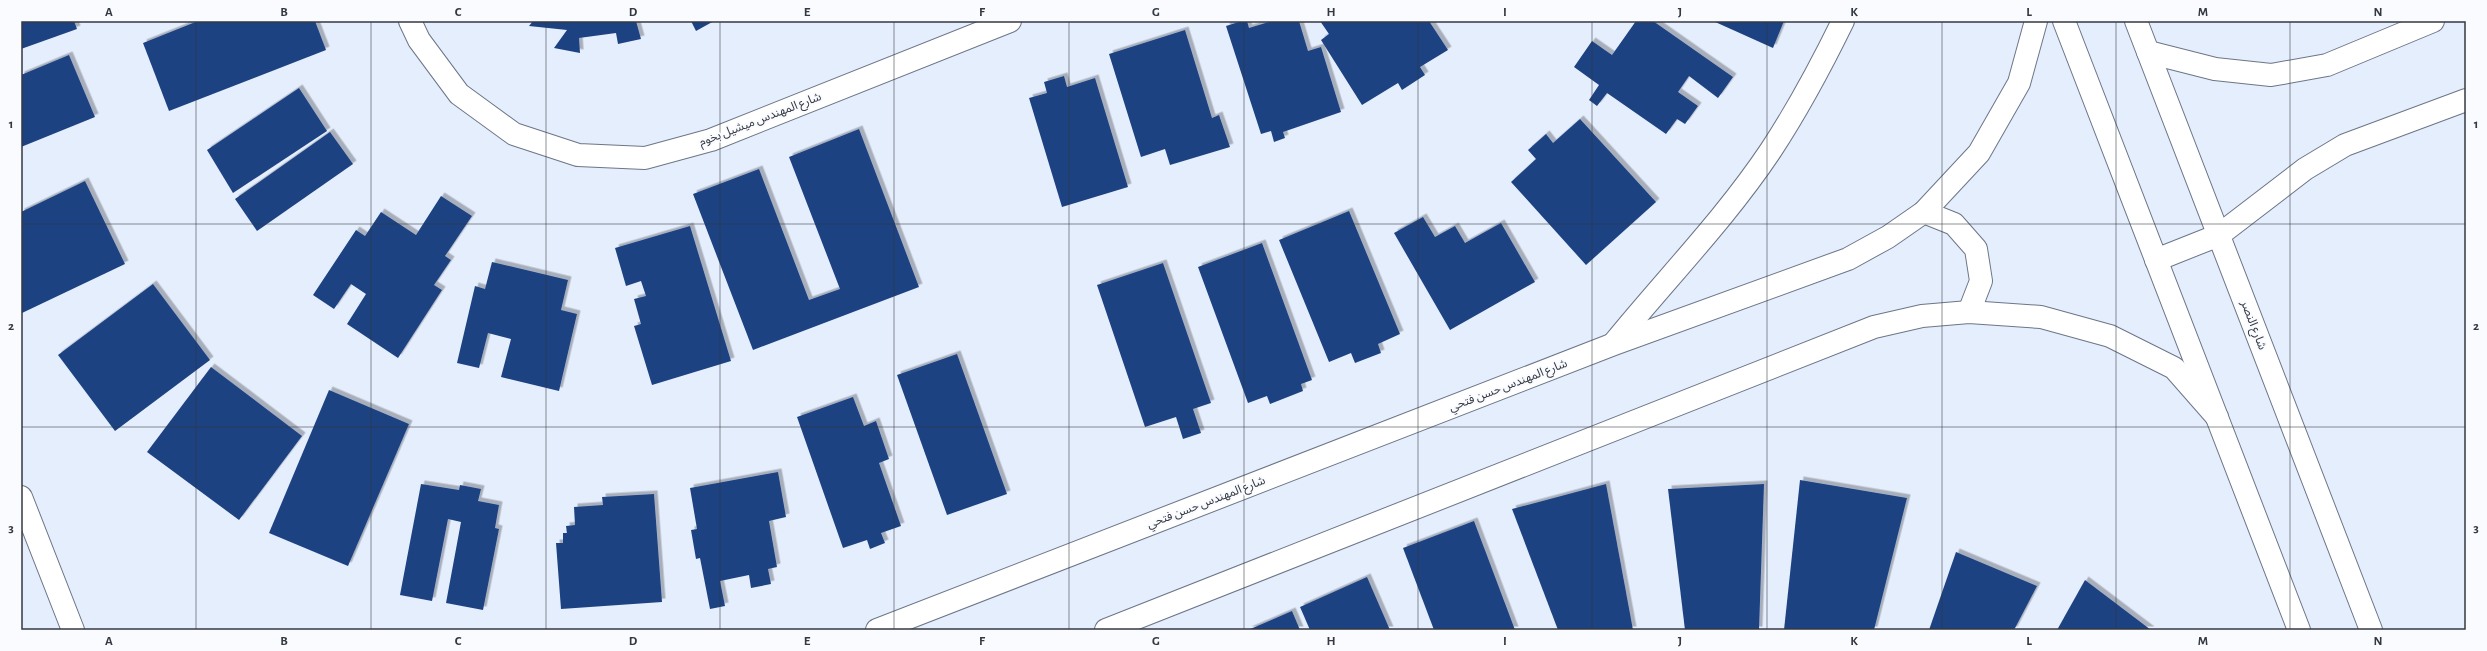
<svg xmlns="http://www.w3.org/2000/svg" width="2487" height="651" font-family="'Alegreya Sans','Noto Sans Arabic',sans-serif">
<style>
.building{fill:#1e4282;filter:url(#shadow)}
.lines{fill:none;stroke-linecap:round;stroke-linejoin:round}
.street-casing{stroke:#6c7687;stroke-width:24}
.secondary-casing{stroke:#6c7687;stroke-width:24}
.street{stroke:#fff;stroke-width:22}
.secondary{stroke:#fff;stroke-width:22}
.grid{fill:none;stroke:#343840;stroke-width:1;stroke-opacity:0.55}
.labels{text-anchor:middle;stroke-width:4;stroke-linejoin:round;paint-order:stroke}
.street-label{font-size:12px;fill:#343840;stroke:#f9fbff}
.neatline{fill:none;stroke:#343840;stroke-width:1.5}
.grid-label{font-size:13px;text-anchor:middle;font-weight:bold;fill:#343840}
</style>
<defs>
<filter id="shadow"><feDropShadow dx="3.5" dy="-3.5" stdDeviation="0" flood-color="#0004"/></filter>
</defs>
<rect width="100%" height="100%" fill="#e5eefd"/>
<g class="building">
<path d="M21,21h53l3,8 -56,20z"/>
<path d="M198,21h117l11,29 -157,61 -26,-68z"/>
<path d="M533,21h103l5,18 -23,5 -2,-11 -37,5 1,15 -26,-5 13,-18 -38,-4z"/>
<path d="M691,21h23l-18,10z"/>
<path d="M1242,21h5l2,7 23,-7h27l9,30 13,-4 20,65 -58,20 2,6 -11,4 -3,-11 -10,3 -35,-108z"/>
<path d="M1320,21h109l19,29 -28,17 5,8 -23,15 -4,-7 -36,22 -41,-65 8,-6z"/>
<path d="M1636,21h17l80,56 -15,21 -29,-22 -11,16 20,14 -13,18 -8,-5 -11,15 -59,-41 -10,13 -8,-6 10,-15 -25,-18 18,-26 20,14z"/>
<path d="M1713,21h71l-11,27z"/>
<path d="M1185,30l27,88 7,-3 11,32 -60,18 -5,-16 -24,8 -32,-103z"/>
<path d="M69,55l26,62 -74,30v-72z"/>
<path d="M1064,76l3,11 28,-9 33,109 -66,20 -33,-109 18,-5 -3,-11z"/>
<path d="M299,88l28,43 -94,62 -26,-43z"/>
<path d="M1580,119l76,83 -70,63 -75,-83 25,-23 -8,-9 18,-16 7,9z"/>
<path d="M859,129l60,158 -166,63 -60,-156 66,-25 50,131 31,-11 -51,-132z"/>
<path d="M330,132l23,32 -96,67 -22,-32z"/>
<path d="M85,181l40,83 -103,49 -1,-101z"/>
<path d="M441,196l31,20 -27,40 6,4 -17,25 8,5 -44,68 -51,-34 19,-30 -15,-10 -17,25 -21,-14 43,-65 9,6 16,-24 35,23z"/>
<path d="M1349,211l51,123 -22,10 3,9 -26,10 -4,-10 -22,9 -50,-122z"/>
<path d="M1423,217l12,20 20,-11 10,17 36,-20 34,59 -85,48 -56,-97z"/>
<path d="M690,226l41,135 -79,24 -18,-59 7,-2 -7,-25 12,-3 -5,-15 -15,5 -11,-38z"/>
<path d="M1262,243l50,137 -11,4 2,7 -33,13 -3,-8 -19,7 -50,-136z"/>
<path d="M492,262l76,18 -7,30 16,4 -18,77 -58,-14 10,-38 -23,-6 -9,35 -22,-5 18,-77 10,3z"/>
<path d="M1163,263l48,140 -18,6 8,24 -18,6 -7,-22 -31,10 -48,-142z"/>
<path d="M153,284l57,76 -95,71 -57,-76z"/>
<path d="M957,354l50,140 -60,21 -50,-140z"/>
<path d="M211,367l91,69 -63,84 -92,-68z"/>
<path d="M329,390l80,34 -61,142 -79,-33z"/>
<path d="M853,397l11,29 12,-5 13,38 -10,4 22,63 -20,7 4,10 -15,6 -3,-9 -24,8 -46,-131z"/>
<path d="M778,472l8,45 -17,4 8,46 -9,2 3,15 -20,4 -2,-13 -29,6 5,25 -15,3 -10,-51 -4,1 -5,-29 6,-1 -7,-41z"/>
<path d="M1800,480l107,18 -33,132h-90z"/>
<path d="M421,484l38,6 1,-5 21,4 -3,12 21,4 -4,23 4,1 -16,81 -37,-7 15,-81 -13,-3 -16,82 -32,-6z"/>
<path d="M1606,484l27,146h-75l-46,-121z"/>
<path d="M1764,484l-5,146h-74l-17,-141z"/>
<path d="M654,494l8,108 -101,7 -5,-66h7v-10h4l-1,-7 9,-1 -1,-18 29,-2 -1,-8z"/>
<path d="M1474,521l41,109h-81l-31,-82z"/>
<path d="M1956,552l81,34 -23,44h-85z"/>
<path d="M1367,577l23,53h-80l-10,-23z"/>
<path d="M2085,580l66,50h-94z"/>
<path d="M1292,611l8,19h-52z"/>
</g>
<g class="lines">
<defs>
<g id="street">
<path d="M410,21l9,19 40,54 55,40 64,21 67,3 66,-18 299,-119"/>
<path d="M2064,21l235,609"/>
<path d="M1924,212l30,12 22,25 5,32 -12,31"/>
<path d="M1614,343c52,-64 111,-124 157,-193 27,-41 50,-84 72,-129"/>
<path d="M21,497l52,133"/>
<path d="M877,630l737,-286 234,-85 40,-22 36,-25 55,-59 40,-70 17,-62"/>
<path d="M1106,630l768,-303 48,-11 47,-4 72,5 69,19 64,32 43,49"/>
</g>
<g id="secondary">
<path d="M2136,21l235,609"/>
<path d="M2148,52l67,17 56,6 56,-10 106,-44"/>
<path d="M2156,260l63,-25 86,-66 40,-24 121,-45"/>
</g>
</defs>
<use href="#street" class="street-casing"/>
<use href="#secondary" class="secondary-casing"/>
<use href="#street" class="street"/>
<use href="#secondary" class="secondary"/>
</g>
<path class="grid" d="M196,21v609M371,21v609M546,21v609M720,21v609M894,21v609M1069,21v609M1244,21v609M1418,21v609M1592,21v609M1767,21v609M1942,21v609M2116,21v609M2290,21v609M21,224h2445M21,427h2445"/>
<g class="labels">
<g class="street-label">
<text transform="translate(760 119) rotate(-21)" y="4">شارع المهندس ميشيل بخوم</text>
<text transform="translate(2254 325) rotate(69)" y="4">شارع النصر</text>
<text transform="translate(1508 385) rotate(-21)" y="4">شارع المهندس حسن فتحي</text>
<text transform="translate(1206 502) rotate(-21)" y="4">شارع المهندس حسن فتحي</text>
</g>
</g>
<rect width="2487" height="651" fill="none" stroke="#f9fbff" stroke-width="44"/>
<rect x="22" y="22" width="2443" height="607" class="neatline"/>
<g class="grid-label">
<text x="109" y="16">A</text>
<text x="284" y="16">B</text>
<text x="458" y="16">C</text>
<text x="633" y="16">D</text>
<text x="807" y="16">E</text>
<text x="982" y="16">F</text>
<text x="1156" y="16">G</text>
<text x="1331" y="16">H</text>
<text x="1505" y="16">I</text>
<text x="1680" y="16">J</text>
<text x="1854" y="16">K</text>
<text x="2029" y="16">L</text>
<text x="2203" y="16">M</text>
<text x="2378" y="16">N</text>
<text x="11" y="128">1</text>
<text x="2476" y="128">1</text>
<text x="11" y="330">2</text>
<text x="2476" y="330">2</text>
<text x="11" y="532">3</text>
<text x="2476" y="532">3</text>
<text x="109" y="645">A</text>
<text x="284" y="645">B</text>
<text x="458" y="645">C</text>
<text x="633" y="645">D</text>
<text x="807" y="645">E</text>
<text x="982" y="645">F</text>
<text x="1156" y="645">G</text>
<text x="1331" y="645">H</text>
<text x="1505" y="645">I</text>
<text x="1680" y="645">J</text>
<text x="1854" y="645">K</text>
<text x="2029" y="645">L</text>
<text x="2203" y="645">M</text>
<text x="2378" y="645">N</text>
</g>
</svg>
